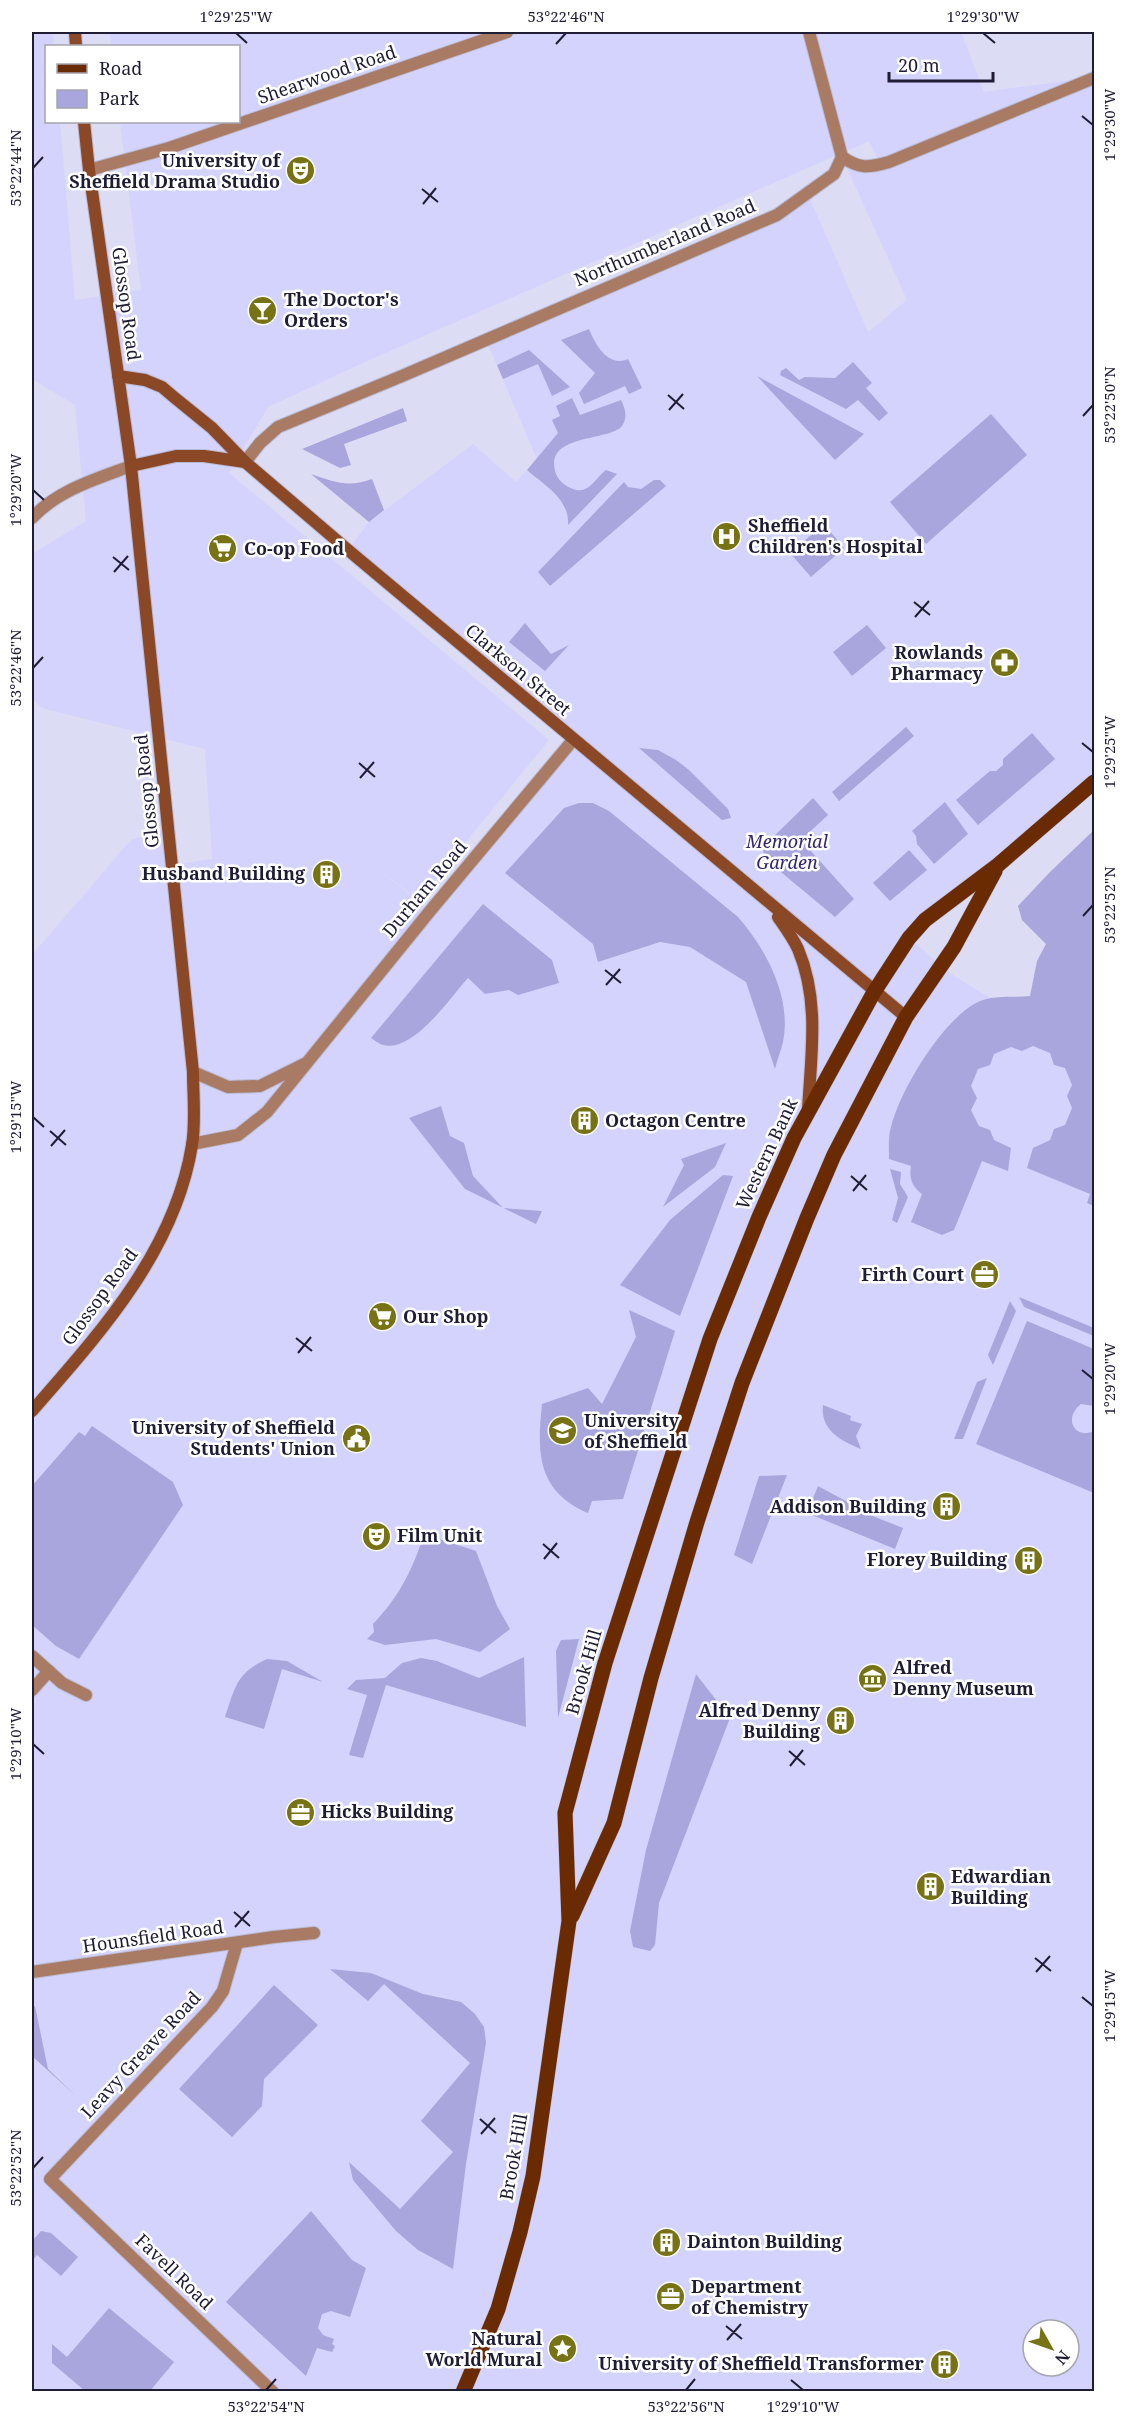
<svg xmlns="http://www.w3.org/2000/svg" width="1126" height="2423" font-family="'Noto Serif',serif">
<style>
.built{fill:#d4d3fd;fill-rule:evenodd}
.green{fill:#a8a6dd}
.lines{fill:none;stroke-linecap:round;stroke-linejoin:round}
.minor-casing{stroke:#babad2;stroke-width:14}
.secondary-casing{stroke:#babad2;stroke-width:14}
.primary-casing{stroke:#babad2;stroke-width:16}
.minor{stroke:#a97a64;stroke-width:12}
.secondary{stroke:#8b4826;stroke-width:12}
.primary{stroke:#6a2b03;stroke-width:15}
.ticks{fill:none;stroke:#1f1d34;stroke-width:2}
.labels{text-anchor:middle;stroke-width:5;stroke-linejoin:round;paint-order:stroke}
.street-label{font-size:18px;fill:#1f1d34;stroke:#fff}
.poi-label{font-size:18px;font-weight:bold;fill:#1f1d34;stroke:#fff;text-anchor:start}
.park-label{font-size:18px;font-style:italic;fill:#33266e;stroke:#fff}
.neatline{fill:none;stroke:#1f1d34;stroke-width:2}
.ticks-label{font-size:15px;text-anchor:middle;fill:#1f1d34}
</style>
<rect width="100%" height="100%" fill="#dcdcf5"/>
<path class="built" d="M32,32h21l1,14h-8v76h14l15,178 66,-10 -21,-168h118v-76h-127l-1,-14h851l23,60 110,-15v705l-185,156 42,36 39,24 40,-1 -8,54 11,-5 17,7 15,15 7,17 -5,11 5,12 -7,17 -11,4 -4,11 -17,8 57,46 -3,9 7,3v1185h-1062v-1436l99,-115 38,-12 3,37 40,-6 -7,-110 -163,-41 -10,-9v-145l54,-33 -11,-116 -43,-26zM869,141l11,22 -38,-6 65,143 -39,32 -60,-138 -31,21 -291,125 51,119 -21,23 -43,-38 -104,78 -21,28 225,190 -143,171 -62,-50 50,39 131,-160 -320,-267 39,-66 99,-46zM1033,2330h36v36h-36z"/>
<g class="green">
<path d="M589,329c6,15 19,39 39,30l14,29 -13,6 -4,-8 -41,18 -5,-11 16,-20 -34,-33z"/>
<path d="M529,350l41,37 -18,9 -14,-32 -35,15 -6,-14z"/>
<path d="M853,362l19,21 -6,5 22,25 -9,8 -21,-21 -12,9 -66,-34 1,-4 5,-3 13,12 6,-3 30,1z"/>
<path d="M757,376l107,58 -29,26z"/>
<path d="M572,398l8,17 41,-15c4,8 7,17 1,26 -13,16 -80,7 -66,48 3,7 9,12 17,15 16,6 22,-11 33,-19l11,4 -49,51c2,-26 -24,-40 -41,-55l31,-37 -6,-13 8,-4 -4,-10z"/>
<path d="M403,408l4,13 -63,23 7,21 -11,3 -38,-19z"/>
<path d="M991,414l36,41 -101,89 -36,-42z"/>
<path d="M311,474c24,8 36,14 61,5l12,31 -15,12z"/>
<path d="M654,480h6l6,6 -116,100 -12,-14 86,-90 4,5 13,2z"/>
<path d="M824,524l20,24 -33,29 -21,-24z"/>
<path d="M525,623l26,31 18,-9 -24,26 -36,-29z"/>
<path d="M867,625l19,23 -34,28 -19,-24z"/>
<path d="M906,727l8,9 -75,65 -7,-9z"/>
<path d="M1032,733l23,26 -77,66 -22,-25 34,-29h6l7,-6v-6z"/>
<path d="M639,748l19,2 18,10 13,10 39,39 3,9 -9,2z"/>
<path d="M813,798l15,17 -27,25 53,59 -19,18 -71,-59 -1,-11z"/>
<path d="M945,802l23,32 -34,30 -17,-20 -1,-8 -4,-5z"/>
<path d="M579,803h14l16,8 129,106c28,32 54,80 45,125 -2,9 -6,18 -8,27l-29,-87 -56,-35 -30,-5 -62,20 -5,-18 -88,-71 59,-65z"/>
<path d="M1094,830v376l-7,-3 3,-9 -63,-26 6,-20 17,-8 4,-11 11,-4 7,-17 -5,-12 5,-11 -7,-17 -11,-3 -4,-12 -17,-7 -11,5 -11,-4 -17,7 -4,11 -12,4 -7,17 6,12 -6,12 8,16 11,4 4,10 17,8 -3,23 -26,-10 -28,69 -12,5 -31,-13 11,-28c-10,-8 -13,-15 -11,-28l-22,-7c0,-11 -1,-22 2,-32 9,-37 51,-106 85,-124 16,-9 37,-5 54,-7l7,-35 9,-17 -24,-24 -4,-14 32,-34z"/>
<path d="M909,850l18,20 -37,31 -17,-18z"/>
<path d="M483,904l69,56 7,23 -41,12 -9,-5 -24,4 -17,-16c-18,20 -55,75 -85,67 -4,-1 -9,-5 -12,-7z"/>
<path d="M441,1106l9,30 14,7 9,33 30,32 39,3 -6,13 -71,-35 -56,-71z"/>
<path d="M726,1143l-11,24 -52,40 21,-42 -3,-6z"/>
<path d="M890,1169l11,3 -1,12 8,13 -11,26 -5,-3 6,-22z"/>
<path d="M723,1175l10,1 -53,140 -60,-31 50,-65z"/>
<path d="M1019,1297l75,31v8l-70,-29z"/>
<path d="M1010,1301l6,10 -23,54 -5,-10z"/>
<path d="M629,1310l46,21 -52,168 -31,2 -4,12c-51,-22 -51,-60 -46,-109l46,-16 14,16 34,-67z"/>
<path d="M1027,1321l67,28v57l-13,-2c-18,14 -7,36 13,27v62l-118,-49z"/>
<path d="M987,1378l-24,61h-9l23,-57z"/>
<path d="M823,1405l28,11 -1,4 12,4 -6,12 5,13c-20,-8 -41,-19 -38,-44z"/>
<path d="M92,1426l81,56 10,23 -104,154 -23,-13 -24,-21v-139l47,-54 6,4z"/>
<path d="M787,1475l-35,89 -18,-9 25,-79z"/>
<path d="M818,1486l57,31 28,11 -8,21 -88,-36z"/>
<path d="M424,1534l52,17 21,55 13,23 -30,23 -44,-13 -51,6 -18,-6 7,-7 -1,-8c26,-27 40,-55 51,-90z"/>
<path d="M579,1639l-21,79 -2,-67 5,-11z"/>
<path d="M524,1657l2,70 -140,-42 -23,73 -14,-3 18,-60 -20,-6 9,-9 29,-2 17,-15 19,-5 16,3 42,17z"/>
<path d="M267,1659l20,2 36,21 -41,-13 -18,60 -39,-12c10,-29 11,-44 42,-58z"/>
<path d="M696,1674l34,44 -71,185 -4,42 -5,6 -17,-4 -3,-16 16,-81z"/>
<path d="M330,1969l41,4 52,21 38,8 14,12 9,13 2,16 -20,121 -13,105 -35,-19 -22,-19 -43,-51 -4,-18 51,47 53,-57 -32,-31 49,-58 -86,-79 -16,17z"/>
<path d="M274,1985l44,40 -54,54 -2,27 -30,31 -53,-48z"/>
<path d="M35,2006l13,63 28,27 -44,-40v-49z"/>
<path d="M311,2211l41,49 14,8 -16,49 -19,-6 -9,3 -4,14 5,7 11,4 -2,5 3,2 -3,6 -15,-4 -11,28 -80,-74z"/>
<path d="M41,2231l10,2 27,24 -17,19 -24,-21 -5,6v-20z"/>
<path d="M109,2308l65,54 -24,29h-65l-33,-28v-19l15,13z"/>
</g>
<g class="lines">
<defs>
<g id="minor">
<path d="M809,32l33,125"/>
<path d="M842,157c18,12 26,11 47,5l205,-84"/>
<path d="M89,170l80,-22 338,-116"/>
<path d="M245,462l15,-19 18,-16 124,-51 375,-161 57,-41 8,-17"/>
<path d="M32,518c26,-28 64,-39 99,-52"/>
<path d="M193,1072l35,15 32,-1 44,-22"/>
<path d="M192,1144l46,-9 29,-23 163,-201 143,-171"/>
<path d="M32,1656l30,27 24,12"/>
<path d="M32,1690l17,-19"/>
<path d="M237,1943l-14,48 -11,16 -162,172 223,213"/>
<path d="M32,1972l242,-35 40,-4"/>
</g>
<g id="secondary">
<path d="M75,32l1,14"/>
<path d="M118,376l27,4 17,7 13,11 37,30 33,34 103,88 558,467"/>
<path d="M131,466l45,-10h28l41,6"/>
<path d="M778,917c7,10 15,21 20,32 22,52 13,106 10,161"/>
<path d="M32,1411c68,-78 143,-160 160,-266 4,-23 1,-50 1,-73l-62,-606 -42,-296 -5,-48"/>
</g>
<g id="primary">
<path d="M572,1916l42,-93 37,-145 46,-156 45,-139 65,-165 27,-63 72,-138 48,-70 41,-76"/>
<path d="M463,2392l35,-83 22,-77 13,-56 36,-255 -4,-108 40,-150 105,-324 49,-122 35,-79 80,-146 35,-54 16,-18 73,-55 96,-83"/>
</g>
</defs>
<use href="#minor" class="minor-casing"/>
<use href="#secondary" class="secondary-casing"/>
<use href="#primary" class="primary-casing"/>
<use href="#minor" class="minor"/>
<use href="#secondary" class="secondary"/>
<use href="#primary" class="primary"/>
</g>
<path class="ticks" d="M236,33l11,10M983,33l12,10M556,44l10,-11M1082,116l11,9M33,168l10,-11M422,189l16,13M423,204l13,-16M668,395l16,14M669,410l14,-16M1083,416l10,-11M33,490l11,10M113,557l16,13M114,572l14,-16M914,602l16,13M915,617l14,-16M33,668l10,-11M1082,743l11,9M359,763l16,14M360,778l14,-16M1083,916l10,-11M605,970l16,13M606,985l14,-16M33,1117l11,10M50,1131l16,14M51,1146l14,-16M851,1176l16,14M853,1191l13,-16M296,1338l16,13M298,1353l13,-16M1082,1370l11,9M543,1544l16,14M544,1559l13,-16M33,1744l11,10M789,1751l16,14M790,1766l13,-16M234,1912l16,14M235,1927l14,-16M1035,1958l16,13M1036,1972l14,-16M1082,1997l11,9M480,2119l16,14M481,2134l14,-16M33,2168l10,-11M726,2326l16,13M727,2340l14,-16M791,2380l12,10M266,2390l10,-11M686,2390l9,-11"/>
<defs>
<symbol id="theatre-disc" viewBox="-11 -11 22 22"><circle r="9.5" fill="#777214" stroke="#fff"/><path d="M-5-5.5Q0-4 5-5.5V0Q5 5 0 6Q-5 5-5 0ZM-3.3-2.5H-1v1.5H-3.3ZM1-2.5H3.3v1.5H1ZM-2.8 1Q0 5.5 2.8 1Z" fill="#fff"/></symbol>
<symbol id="bar-disc" viewBox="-11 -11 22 22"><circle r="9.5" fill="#777214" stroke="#fff"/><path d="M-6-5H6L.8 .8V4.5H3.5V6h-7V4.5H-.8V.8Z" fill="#fff"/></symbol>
<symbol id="hospital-disc" viewBox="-11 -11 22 22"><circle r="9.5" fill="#777214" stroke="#fff"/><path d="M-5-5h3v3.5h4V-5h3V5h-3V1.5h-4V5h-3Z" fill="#fff"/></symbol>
<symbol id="supermarket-disc" viewBox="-11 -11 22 22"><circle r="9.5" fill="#777214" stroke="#fff"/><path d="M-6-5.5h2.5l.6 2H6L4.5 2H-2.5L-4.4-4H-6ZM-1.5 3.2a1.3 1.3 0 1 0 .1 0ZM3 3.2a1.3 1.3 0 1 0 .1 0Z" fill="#fff"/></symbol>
<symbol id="pharmacy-disc" viewBox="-11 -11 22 22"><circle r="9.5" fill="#777214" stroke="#fff"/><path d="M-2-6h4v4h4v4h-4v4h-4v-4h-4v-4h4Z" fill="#fff"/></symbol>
<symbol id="building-disc" viewBox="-11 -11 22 22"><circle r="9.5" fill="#777214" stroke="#fff"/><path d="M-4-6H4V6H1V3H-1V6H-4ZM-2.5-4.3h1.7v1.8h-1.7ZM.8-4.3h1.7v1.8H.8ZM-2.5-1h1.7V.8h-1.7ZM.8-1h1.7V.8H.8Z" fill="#fff"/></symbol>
<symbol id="office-disc" viewBox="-11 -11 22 22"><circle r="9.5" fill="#777214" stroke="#fff"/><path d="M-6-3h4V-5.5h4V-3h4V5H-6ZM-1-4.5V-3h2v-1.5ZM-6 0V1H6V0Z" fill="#fff"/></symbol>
<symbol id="university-disc" viewBox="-11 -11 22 22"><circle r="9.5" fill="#777214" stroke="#fff"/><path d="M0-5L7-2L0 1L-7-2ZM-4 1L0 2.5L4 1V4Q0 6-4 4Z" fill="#fff"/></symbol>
<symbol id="civic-disc" viewBox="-11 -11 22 22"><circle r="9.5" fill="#777214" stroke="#fff"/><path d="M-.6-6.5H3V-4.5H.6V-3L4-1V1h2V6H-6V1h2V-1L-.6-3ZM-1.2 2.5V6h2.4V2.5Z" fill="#fff"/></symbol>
<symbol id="museum-disc" viewBox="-11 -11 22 22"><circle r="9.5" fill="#777214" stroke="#fff"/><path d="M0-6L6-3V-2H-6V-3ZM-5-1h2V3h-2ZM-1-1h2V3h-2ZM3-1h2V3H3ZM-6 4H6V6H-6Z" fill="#fff"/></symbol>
<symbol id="sight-disc" viewBox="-11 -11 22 22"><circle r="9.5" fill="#777214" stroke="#fff"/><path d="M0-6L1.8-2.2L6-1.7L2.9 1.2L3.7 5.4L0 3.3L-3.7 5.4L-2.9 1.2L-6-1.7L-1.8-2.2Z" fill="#fff"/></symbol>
</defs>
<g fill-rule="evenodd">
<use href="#theatre-disc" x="284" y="154" width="33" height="33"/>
<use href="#bar-disc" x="246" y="294" width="33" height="33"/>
<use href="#hospital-disc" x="710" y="520" width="33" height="33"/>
<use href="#supermarket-disc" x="206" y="532" width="33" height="33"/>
<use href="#pharmacy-disc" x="988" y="646" width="33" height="33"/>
<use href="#building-disc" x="310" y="858" width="33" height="33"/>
<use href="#building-disc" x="568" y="1104" width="33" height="33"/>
<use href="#office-disc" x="968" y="1258" width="33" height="33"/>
<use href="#supermarket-disc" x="366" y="1300" width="33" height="33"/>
<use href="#university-disc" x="546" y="1414" width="33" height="33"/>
<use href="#civic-disc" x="340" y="1422" width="33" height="33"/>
<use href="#building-disc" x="930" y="1490" width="33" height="33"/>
<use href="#theatre-disc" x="360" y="1520" width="33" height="33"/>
<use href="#building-disc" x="1012" y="1544" width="33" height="33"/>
<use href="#museum-disc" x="856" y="1662" width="33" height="33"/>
<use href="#building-disc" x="824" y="1704" width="33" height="33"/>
<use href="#office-disc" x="284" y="1796" width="33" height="33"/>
<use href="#building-disc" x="914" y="1870" width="33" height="33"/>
<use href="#building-disc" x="650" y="2226" width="33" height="33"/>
<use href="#office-disc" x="654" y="2280" width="33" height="33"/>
<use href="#sight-disc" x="546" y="2332" width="33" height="33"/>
<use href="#building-disc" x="928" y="2348" width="33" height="33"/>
</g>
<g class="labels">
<g class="street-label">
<text transform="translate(327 75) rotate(-19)" y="6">Shearwood Road</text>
<text transform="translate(665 243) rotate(-23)" y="6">Northumberland Road</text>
<text transform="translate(126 304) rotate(82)" y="6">Glossop Road</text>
<text transform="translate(518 670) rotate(40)" y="6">Clarkson Street</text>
<text transform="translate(147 791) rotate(-96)" y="6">Glossop Road</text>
<text transform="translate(425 889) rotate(-50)" y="6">Durham Road</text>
<text transform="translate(767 1154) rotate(-65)" y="6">Western Bank</text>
<text transform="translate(100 1297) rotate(-54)" y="6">Glossop Road</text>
<text transform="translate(584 1672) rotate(-74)" y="6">Brook Hill</text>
<text transform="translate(153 1937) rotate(-8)" y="6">Hounsfield Road</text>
<text transform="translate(141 2055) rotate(-47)" y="6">Leavy Greave Road</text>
<text transform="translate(514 2157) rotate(-80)" y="6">Brook Hill</text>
<text transform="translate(174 2272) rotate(44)" y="6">Favell Road</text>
</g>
<g class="poi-label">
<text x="280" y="167" text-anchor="end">University of<tspan x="280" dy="21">Sheffield Drama Studio</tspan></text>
<text x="284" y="306">The Doctor's<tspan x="284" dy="21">Orders</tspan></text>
<text x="748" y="532">Sheffield<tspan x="748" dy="21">Children's Hospital</tspan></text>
<text x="244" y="555">Co-op Food</text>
<text x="983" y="659" text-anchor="end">Rowlands<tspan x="983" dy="21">Pharmacy</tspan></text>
<text x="305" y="880" text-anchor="end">Husband Building</text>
<text x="605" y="1127">Octagon Centre</text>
<text x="964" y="1281" text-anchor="end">Firth Court</text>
<text x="403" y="1323">Our Shop</text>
<text x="584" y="1427">University<tspan x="584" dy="21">of Sheffield</tspan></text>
<text x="335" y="1434" text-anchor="end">University of Sheffield<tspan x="335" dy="21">Students' Union</tspan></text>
<text x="926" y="1513" text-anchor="end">Addison Building</text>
<text x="397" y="1542">Film Unit</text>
<text x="1007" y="1566" text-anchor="end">Florey Building</text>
<text x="893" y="1674">Alfred<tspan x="893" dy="21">Denny Museum</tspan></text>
<text x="820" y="1717" text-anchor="end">Alfred Denny<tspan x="820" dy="21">Building</tspan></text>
<text x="321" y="1818">Hicks Building</text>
<text x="951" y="1883">Edwardian<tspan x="951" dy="21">Building</tspan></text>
<text x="687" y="2248">Dainton Building</text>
<text x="691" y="2293">Department<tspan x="691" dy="21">of Chemistry</tspan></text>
<text x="542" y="2345" text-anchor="end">Natural<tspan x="542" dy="21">World Mural</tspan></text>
<text x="924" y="2370" text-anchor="end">University of Sheffield Transformer</text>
</g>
<g class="park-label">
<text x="787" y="848">Memorial<tspan x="787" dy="21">Garden</tspan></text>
</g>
</g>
<rect width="1126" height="2423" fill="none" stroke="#ffffff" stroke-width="66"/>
<rect x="45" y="45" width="195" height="78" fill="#ffffff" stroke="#a5a5ae" stroke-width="1.5"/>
<rect x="57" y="64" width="30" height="9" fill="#6a2b03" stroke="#a5a5ae" stroke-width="1.5"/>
<text x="99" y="75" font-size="18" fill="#1f1d34">Road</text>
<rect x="57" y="90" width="30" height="18" fill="#a8a6dd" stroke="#a5a5ae" stroke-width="1.5"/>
<text x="99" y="105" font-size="18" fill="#1f1d34">Park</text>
<g transform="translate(1051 2348) rotate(130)"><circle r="28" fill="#ffffff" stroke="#a5a5ae" stroke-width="1.5"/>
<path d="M0-4.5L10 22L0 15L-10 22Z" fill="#777214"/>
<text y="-9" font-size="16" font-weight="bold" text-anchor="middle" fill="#1f1d34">N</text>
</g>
<path d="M889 72v9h104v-9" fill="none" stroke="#1f1d34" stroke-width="3"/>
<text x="898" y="72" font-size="18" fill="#1f1d34" stroke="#ffffff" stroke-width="4.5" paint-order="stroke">20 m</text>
<rect x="33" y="33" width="1060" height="2357" class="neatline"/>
<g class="ticks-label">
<text x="236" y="22">1°29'25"W</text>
<text x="566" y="22">53°22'46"N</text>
<text x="983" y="22">1°29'30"W</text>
<text transform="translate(1110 125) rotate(-90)" y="5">1°29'30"W</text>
<text transform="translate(16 168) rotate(-90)" y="5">53°22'44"N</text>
<text transform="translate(1110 405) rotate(-90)" y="5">53°22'50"N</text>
<text transform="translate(16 490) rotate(-90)" y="5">1°29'20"W</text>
<text transform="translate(16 668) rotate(-90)" y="5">53°22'46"N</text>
<text transform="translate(1110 752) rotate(-90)" y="5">1°29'25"W</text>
<text transform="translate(1110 905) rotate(-90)" y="5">53°22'52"N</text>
<text transform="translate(16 1117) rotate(-90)" y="5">1°29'15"W</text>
<text transform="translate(1110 1379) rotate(-90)" y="5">1°29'20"W</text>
<text transform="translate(16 1744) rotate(-90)" y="5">1°29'10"W</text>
<text transform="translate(1110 2006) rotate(-90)" y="5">1°29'15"W</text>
<text transform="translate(16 2168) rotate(-90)" y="5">53°22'52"N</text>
<text x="266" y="2412">53°22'54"N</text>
<text x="686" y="2412">53°22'56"N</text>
<text x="803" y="2412">1°29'10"W</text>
</g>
</svg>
